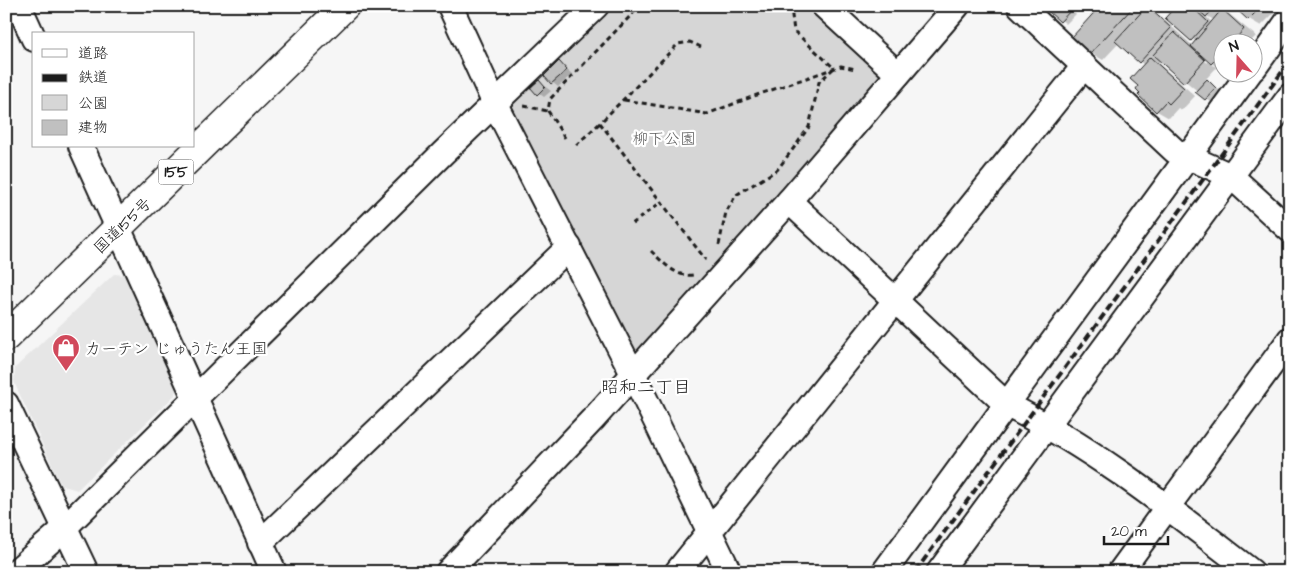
<svg xmlns="http://www.w3.org/2000/svg" width="1296" height="578" font-family="'Architects Daughter','Klee One',sans-serif">
<style>
.built{fill:#e6e6e6}
.green{fill:#d6d6d6;stroke:#797979}
.shadow{fill:#0003;fill-rule:evenodd}
.building{fill:#c0c0c0;stroke:#1c1c1c}
.lines{fill:none;stroke-linecap:round;stroke-linejoin:round}
.minor-casing{stroke:#1c1c1c;stroke-width:28}
.highway-casing{stroke:#1c1c1c;stroke-width:31}
.path{stroke:#1c1c1c;stroke-width:3;stroke-dasharray:5 4;stroke-linecap:butt}
.minor{stroke:#fff;stroke-width:24}
.highway{stroke:#fff;stroke-width:28}
.rail{stroke:#1c1c1c;stroke-width:4;stroke-dasharray:8 4;stroke-linecap:butt}
.labels{text-anchor:middle;stroke-width:4.5;stroke-linejoin:round;paint-order:stroke}
.shield{fill:#fff;stroke:#606060;stroke-width:1}
.shield-label{font-size:15px;font-weight:bold;fill:#1c1c1c}
.park-label{font-size:16px;fill:#5d5d5d;stroke:#fff}
.street-label{font-size:16px;fill:#1c1c1c;stroke:#fff}
.poi-label{font-size:16px;fill:#1c1c1c;stroke:#fff;text-anchor:start}
.neighbourhood-label{font-size:18px;fill:#1c1c1c;stroke:#fff}
</style>
<rect width="100%" height="100%" fill="#f6f6f6"/>
<filter id="ink" filterUnits="userSpaceOnUse"><feTurbulence type="fractalNoise" baseFrequency=".02" numOctaves="2"/><feDisplacementMap in="SourceGraphic" scale="10" xChannelSelector="R" yChannelSelector="G"/><feConvolveMatrix kernelMatrix="1 2 1 2 8 2 1 2 1" color-interpolation-filters="sRGB"/></filter>
<g filter="url(#ink)">
<path class="built" d="M114,274l11,1 51,114 -1,6 -98,95 -16,-5 -47,-103 1,-14z"/>
<path class="green" d="M602,6h217l74,69 -259,295 -134,-265z"/>
<g class="shadow">
<path d="M1045,6h23l8,8 -10,10z"/>
<path d="M1091,6h55l13,9 34,31 3,-4 -26,-28 -14,-8h78l-6,7 28,23 -6,6h-26v28l-6,-4 -13,14 17,12 -10,11 -52,-43 -2,3 37,33 -13,14 -4,-2 -9,10 -12,-7 -13,-46 -25,-22 -16,17 -12,-7 7,-43zM1205,15l9,5 -2,3zM1200,56l11,6 5,5 -17,-9z"/>
<path d="M1235,6h44l1,1 -19,19 -12,-7z"/>
<path d="M559,63l13,11 -14,13 -13,-11z"/>
<path d="M539,82l12,9 -7,6 -12,-9z"/>
</g>
<g class="building">
<path d="M1051,6h16l4,4 -11,12 -12,-11z"/>
<path d="M1100,6h34l-44,48 -18,-17z"/>
<path d="M1147,6l24,22 -32,35 -24,-22z"/>
<path d="M1176,6h15l17,16 -17,19 -26,-23z"/>
<path d="M1194,6h22l-10,11z"/>
<path d="M1233,6h29l-14,14z"/>
<path d="M1222,9l22,20 -6,7 3,2 -4,4h-13v9l-13,13 -20,-18z"/>
<path d="M1174,32l31,28 -21,23 -31,-28z"/>
<path d="M1150,57l34,31 -15,16 -3,-3 -10,11 -18,-17 2,-2 -4,-4 2,-3 -8,-7z"/>
<path d="M559,61l8,9 -16,14 -7,-8z"/>
<path d="M1207,79l9,9 -11,12 -10,-8z"/>
<path d="M539,80l6,7 -8,8 -7,-8z"/>
</g>
<g class="lines">
<defs>
<g id="minor">
<path d="M19,6l15,33"/>
<path d="M450,6l45,98 138,270 96,198"/>
<path d="M824,6l74,68"/>
<path d="M1020,6l155,145 56,25 59,54"/>
<path d="M1254,68l36,-50"/>
<path d="M81,146l193,426"/>
<path d="M789,201l218,204c88,43 167,107 245,167"/>
<path d="M6,404l80,168"/>
<path d="M260,543l309,-296"/>
<path d="M15,572l41,-36 387,-383 153,-147"/>
<path d="M448,572l147,-155 194,-216 168,-195"/>
<path d="M677,572l407,-506"/>
<path d="M884,572l366,-500"/>
<path d="M939,572l351,-476"/>
<path d="M1120,572l170,-233"/>
</g>
<path id="highway" d="M6,337l339,-331"/>
</defs>
<use href="#minor" class="minor-casing"/>
<use href="#highway" class="highway-casing"/>
<g class="path">
<path d="M701,47l-11,-5 -12,2 -78,79 106,137"/>
<path d="M624,100l83,14 50,-19 84,-29 15,3"/>
<path d="M524,106l24,5"/>
<path d="M565,138l-17,-27 2,-12 90,-93"/>
<path d="M576,145l24,-22"/>
<path d="M632,224l29,-22"/>
<path d="M719,245l7,-33 10,-17 41,-25 19,-25 13,-18 10,-45 15,-14 -40,-37 -3,-23 -2,-2"/>
<path d="M651,251c11,10 25,27 42,24"/>
</g>
<use href="#minor" class="minor"/>
<use href="#highway" class="highway"/>
<path class="rail" d="M915,572l375,-511"/>
</g>
</g>
<defs>
<symbol id="shop-pin" viewBox="-11 -11 22 30"><path d="M0 17L-7.5 6A9.5 9.5 0 1 1 7.5 6Z" fill="#d1495b" stroke="#fff"/><path d="M-5-2.5h2.3a2.7 3.5 0 0 1 5.4 0H5L5.5 6h-11ZM-1.5-2.5h3a1.5 2.3 0 0 0-3 0Z" fill="#fff"/></symbol>
</defs>
<g fill-rule="evenodd">
<use href="#shop-pin" x="50" y="332" width="32" height="43"/>
</g>
<g class="labels">
<rect class="shield" x="158.5" y="159.5" width="35" height="25" rx="4"/>
<g class="shield-label">
<text x="176" y="177">155</text>
</g>
<g class="park-label">
<text x="664" y="144">柳下公園</text>
</g>
<g class="street-label">
<text transform="translate(122 225) rotate(-44)" y="6">国道155号</text>
</g>
<g class="poi-label">
<text x="85" y="354">カーテン じゅうたん王国</text>
</g>
<g class="neighbourhood-label">
<text x="646" y="393">昭和二丁目</text>
</g>
</g>
<rect width="1296" height="578" fill="none" stroke="#fff" stroke-width="25"/>
<rect x="12" y="12" width="1271" height="553" fill="none" stroke="#1c1c1c" stroke-width="2" filter="url(#ink)"/>
<rect x="32" y="32" width="162" height="115" fill="#ffffff" stroke="#a4a4a4"/>
<rect x="42" y="49" width="25" height="8" fill="#ffffff" stroke="#a4a4a4"/>
<text x="78" y="58" font-size="15" fill="#1c1c1c">道路</text>
<rect x="42" y="74" width="25" height="8" fill="#1c1c1c" stroke="#a4a4a4"/>
<text x="78" y="82" font-size="15" fill="#1c1c1c">鉄道</text>
<rect x="42" y="95" width="25" height="15" fill="#d6d6d6" stroke="#a4a4a4"/>
<text x="78" y="108" font-size="15" fill="#1c1c1c">公園</text>
<rect x="42" y="120" width="25" height="15" fill="#c0c0c0" stroke="#a4a4a4"/>
<text x="78" y="132" font-size="15" fill="#1c1c1c">建物</text>
<g transform="translate(1238 58) rotate(340)"><circle r="24" fill="#ffffff" stroke="#a4a4a4"/>
<path d="M0-4L9 19L0 12L-9 19Z" fill="#d1495b"/>
<text y="-8" font-size="14" font-weight="bold" text-anchor="middle" fill="#1c1c1c">N</text>
</g>
<path d="M1104 536v8h64v-8" fill="none" stroke="#1c1c1c" stroke-width="2.5"/>
<text x="1111" y="536" font-size="15" fill="#1c1c1c" stroke="#ffffff" stroke-width="4" paint-order="stroke">20 m</text>
</svg>
